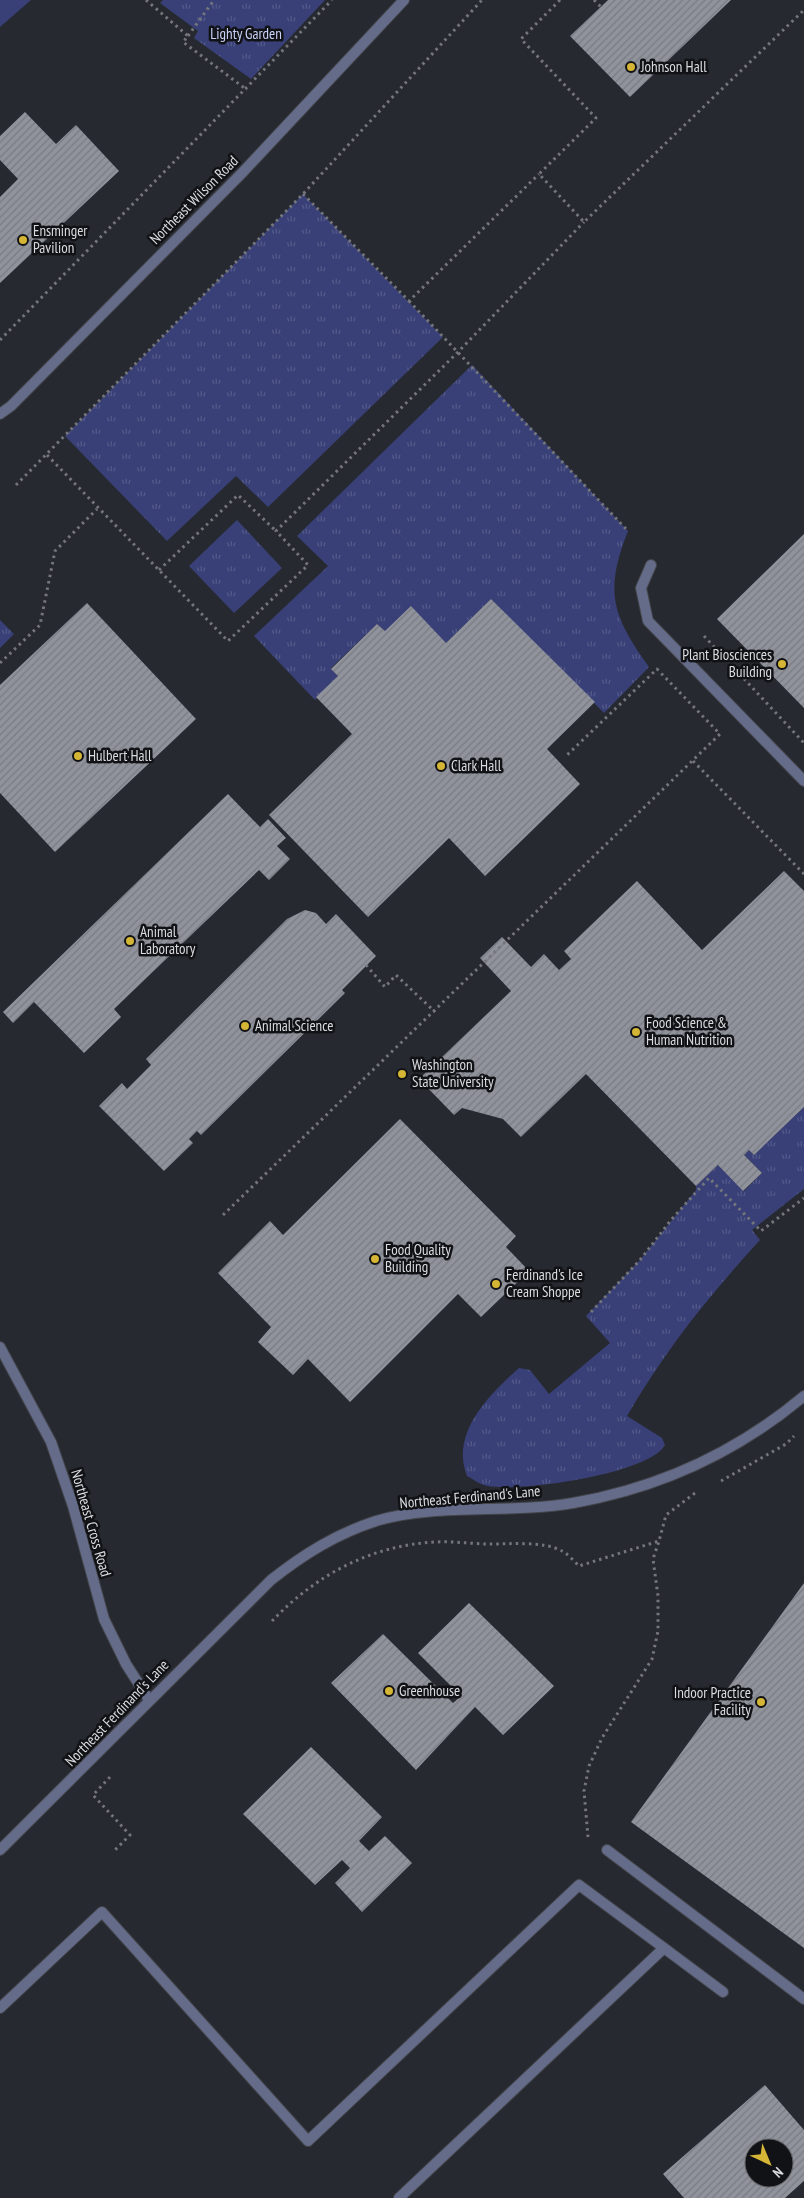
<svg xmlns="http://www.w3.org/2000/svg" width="804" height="2198" font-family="'PT Sans Narrow',sans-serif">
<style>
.grass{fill:url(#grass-tufts)}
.pitch{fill:#384077}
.building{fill:url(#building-hatch);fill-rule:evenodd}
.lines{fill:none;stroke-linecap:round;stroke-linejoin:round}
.lane-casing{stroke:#44464c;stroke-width:12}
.street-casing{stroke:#44464c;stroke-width:12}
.path{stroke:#74767c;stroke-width:3;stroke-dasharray:2.5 4;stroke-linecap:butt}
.lane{stroke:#656c8a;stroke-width:10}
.street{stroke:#656c8a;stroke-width:10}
.poi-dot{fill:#d5b535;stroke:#111215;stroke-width:2}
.labels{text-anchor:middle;stroke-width:5;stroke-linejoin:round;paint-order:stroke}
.park-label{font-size:15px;fill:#c8d1f8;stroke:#111215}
.poi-label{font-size:15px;fill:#dbdce1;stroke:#111215;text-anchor:start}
.street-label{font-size:15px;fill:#dbdce1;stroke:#111215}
</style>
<defs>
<pattern id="grass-tufts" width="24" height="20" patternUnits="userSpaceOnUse" patternTransform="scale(1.25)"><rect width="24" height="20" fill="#384077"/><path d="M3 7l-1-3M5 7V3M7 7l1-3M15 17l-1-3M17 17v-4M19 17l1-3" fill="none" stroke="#545b8a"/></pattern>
<pattern id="building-hatch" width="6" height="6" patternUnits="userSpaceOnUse" patternTransform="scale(1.25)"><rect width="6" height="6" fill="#90939c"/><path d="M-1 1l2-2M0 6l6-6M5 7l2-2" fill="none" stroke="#797b82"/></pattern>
</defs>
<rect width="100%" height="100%" fill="#272930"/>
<g class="grass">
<path d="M163,0h162l-74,79 -57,-41 4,-7 -38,-28z"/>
<path d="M303,194l140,143 -175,170 -32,-31 -69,65 -102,-105z"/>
<path d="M472,365l156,166c-24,61 -16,84 21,136l-45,46 -113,-114 -45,44 -61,-12 -8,-7 -46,44 7,8 -23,24 -61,-64 74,-70 -31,-30z"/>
<path d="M237,520l45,48 -48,45 -45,-47z"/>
<path d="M0,620l14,14 -14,14z"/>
<path d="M804,1107v82l-52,41 8,10c-52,57 -94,109 -133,176l35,22 3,7c-16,29 -144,47 -177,41 -7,-1 -14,-6 -21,-10 -17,-43 22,-81 52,-108l11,2 19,24 61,-51 -24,-27 54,-56 56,-70v-4l22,-21 26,26 18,-18 -18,-18 5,-5 5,5z"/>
</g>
<path class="pitch" d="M0,0h31l-31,27z"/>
<g class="building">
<path d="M608,0h123l-101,97 -60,-61z"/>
<path d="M25,112l31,32 20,-19 43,46 -119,112v-86l18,-18 -18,-19v-24z"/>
<path d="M804,534v174l-87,-89z"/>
<path d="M491,599l104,103 -48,47 33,35 -95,92 -36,-38 -81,79 -99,-102 83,-81 -36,-37 22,-21 -7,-7 46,-45 8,7 26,-25 35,37z"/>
<path d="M87,603l109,116 -141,133 -55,-59v-108z"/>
<path d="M228,794l32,33 8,-8 18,19 -9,8 13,13 -21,21 -10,-10 -145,139 7,8 -37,36 -50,-51 -21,21 -10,-11z"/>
<path d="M784,871l20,20v216l-50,48 -5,-5 -5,5 18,18 -19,18 -25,-26 -22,21 -110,-112 -65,63 -18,-18 -41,-11 -8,7 -35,-36 92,-88 -31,-33 22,-21 29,30 13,-13 15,16 12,-11 -7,-8 73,-70 65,69z"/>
<path d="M305,910l11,3 10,11 10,-10 40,42 -34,34 3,3 -144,142 -4,-4 -8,8 4,4 -29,28 -65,-65 23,-23 5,6 24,-24 -5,-6 141,-140z"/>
<path d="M400,1119l116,117 -10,11 23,24 -48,46 -23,-23 -108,108 -42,-43 -15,16 -35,-33 13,-15 -53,-54 52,-52 13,14z"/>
<path d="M804,1583v365l-173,-126z"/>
<path d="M469,1603l85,83 -51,49 -28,-28 -59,63 -85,-87 52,-49 70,69 8,-7 -43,-43z"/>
<path d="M311,1747l71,70 -23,24 10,10 16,-15 27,27 -50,49 -27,-29 15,-15 -8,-8 -27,25 -72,-71z"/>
<path d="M765,2085l39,45v51l-19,17h-101l-21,-24zM754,2148h30v30h-30z"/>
</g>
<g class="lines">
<defs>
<g id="lane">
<path d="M651,565l-10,23 7,33 156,160"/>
<path d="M607,1850l197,149"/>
<path d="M664,1948l59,44"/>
<path d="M0,2008l102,-96 206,229 271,-256 85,63 -265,250"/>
</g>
<g id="street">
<path d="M0,414l11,-8 231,-233 162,-173"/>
<path d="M0,1347l51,95 22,64 31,113 22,45 23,36"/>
<path d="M0,1850l271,-270c33,-26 65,-46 105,-59 60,-18 134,-7 197,-18 86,-15 163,-50 231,-107"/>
</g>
</defs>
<use href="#lane" class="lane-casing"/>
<use href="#street" class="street-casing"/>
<g class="path">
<path d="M146,0l42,36 -5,6 64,48"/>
<path d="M560,0l-39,39 75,79 -57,56 45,48 220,-212"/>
<path d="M594,0l7,7"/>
<path d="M188,36l26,-36"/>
<path d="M303,194l106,107 130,-127"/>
<path d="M409,301l219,230"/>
<path d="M0,340l332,-340"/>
<path d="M47,455l181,186 80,-76 -32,-34 182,-179 126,-130"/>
<path d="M16,485l287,-291 179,-194"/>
<path d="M159,570l79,-75 38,36"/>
<path d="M704,636l100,107"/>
<path d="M0,663l40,-38 15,-74 42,-42"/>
<path d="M693,761l111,113"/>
<path d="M366,965l19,22 11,-12 39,37"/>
<path d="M223,1215l497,-481 -63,-65 -90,86"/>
<path d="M591,1312l49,-52 31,-40 38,-42 52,53 43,-33"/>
<path d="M721,1481l65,-37 8,-8"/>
<path d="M272,1621c44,-46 99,-76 164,-79 18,-1 36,2 54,2 20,0 55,-3 72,7 6,3 12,10 17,15l80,-25 7,-26 29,-22"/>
<path d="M110,1777l-17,18 37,40 -15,15"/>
<path d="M588,1837l-4,-46 5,-25 13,-28 50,-79 6,-28v-35l-5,-37 6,-18"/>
</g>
<use href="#lane" class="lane"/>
<use href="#street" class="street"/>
</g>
<g class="poi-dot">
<circle cx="631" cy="67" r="5"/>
<circle cx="23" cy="240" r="5"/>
<circle cx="782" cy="664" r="5"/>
<circle cx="78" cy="756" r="5"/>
<circle cx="441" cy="766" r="5"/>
<circle cx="130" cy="941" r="5"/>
<circle cx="245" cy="1026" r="5"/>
<circle cx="636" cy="1032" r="5"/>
<circle cx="402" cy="1074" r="5"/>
<circle cx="375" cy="1259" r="5"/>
<circle cx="496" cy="1284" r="5"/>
<circle cx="389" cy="1691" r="5"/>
<circle cx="761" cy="1702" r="5"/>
</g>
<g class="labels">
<g class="park-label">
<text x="246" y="39">Lighty Garden</text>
</g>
<g class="poi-label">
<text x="641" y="72">Johnson Hall</text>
<text x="33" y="236">Ensminger<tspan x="33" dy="17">Pavilion</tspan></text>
<text x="772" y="660" text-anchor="end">Plant Biosciences<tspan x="772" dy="17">Building</tspan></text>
<text x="88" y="761">Hulbert Hall</text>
<text x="451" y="771">Clark Hall</text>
<text x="140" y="937">Animal<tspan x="140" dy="17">Laboratory</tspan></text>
<text x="646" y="1028">Food Science &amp;<tspan x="646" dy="17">Human Nutrition</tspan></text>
<text x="255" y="1031">Animal Science</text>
<text x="412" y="1070">Washington<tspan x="412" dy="17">State University</tspan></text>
<text x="385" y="1255">Food Quality<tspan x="385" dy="17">Building</tspan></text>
<text x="506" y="1280">Ferdinand's Ice<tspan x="506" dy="17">Cream Shoppe</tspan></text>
<text x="399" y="1696">Greenhouse</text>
<text x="751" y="1698" text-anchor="end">Indoor Practice<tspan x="751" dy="17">Facility</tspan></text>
</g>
<g class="street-label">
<text transform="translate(194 200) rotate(-45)" y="5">Northeast Wilson Road</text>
<text transform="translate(470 1497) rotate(-5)" y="5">Northeast Ferdinand's Lane</text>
<text transform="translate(91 1523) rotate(74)" y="5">Northeast Cross Road</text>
<text transform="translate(117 1713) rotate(-46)" y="5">Northeast Ferdinand's Lane</text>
</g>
</g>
<g transform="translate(769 2163) rotate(136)"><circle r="24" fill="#111215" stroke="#626367"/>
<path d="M0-4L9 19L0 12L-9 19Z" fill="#d5b535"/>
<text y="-8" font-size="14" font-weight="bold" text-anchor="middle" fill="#dbdce1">N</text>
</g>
</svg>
